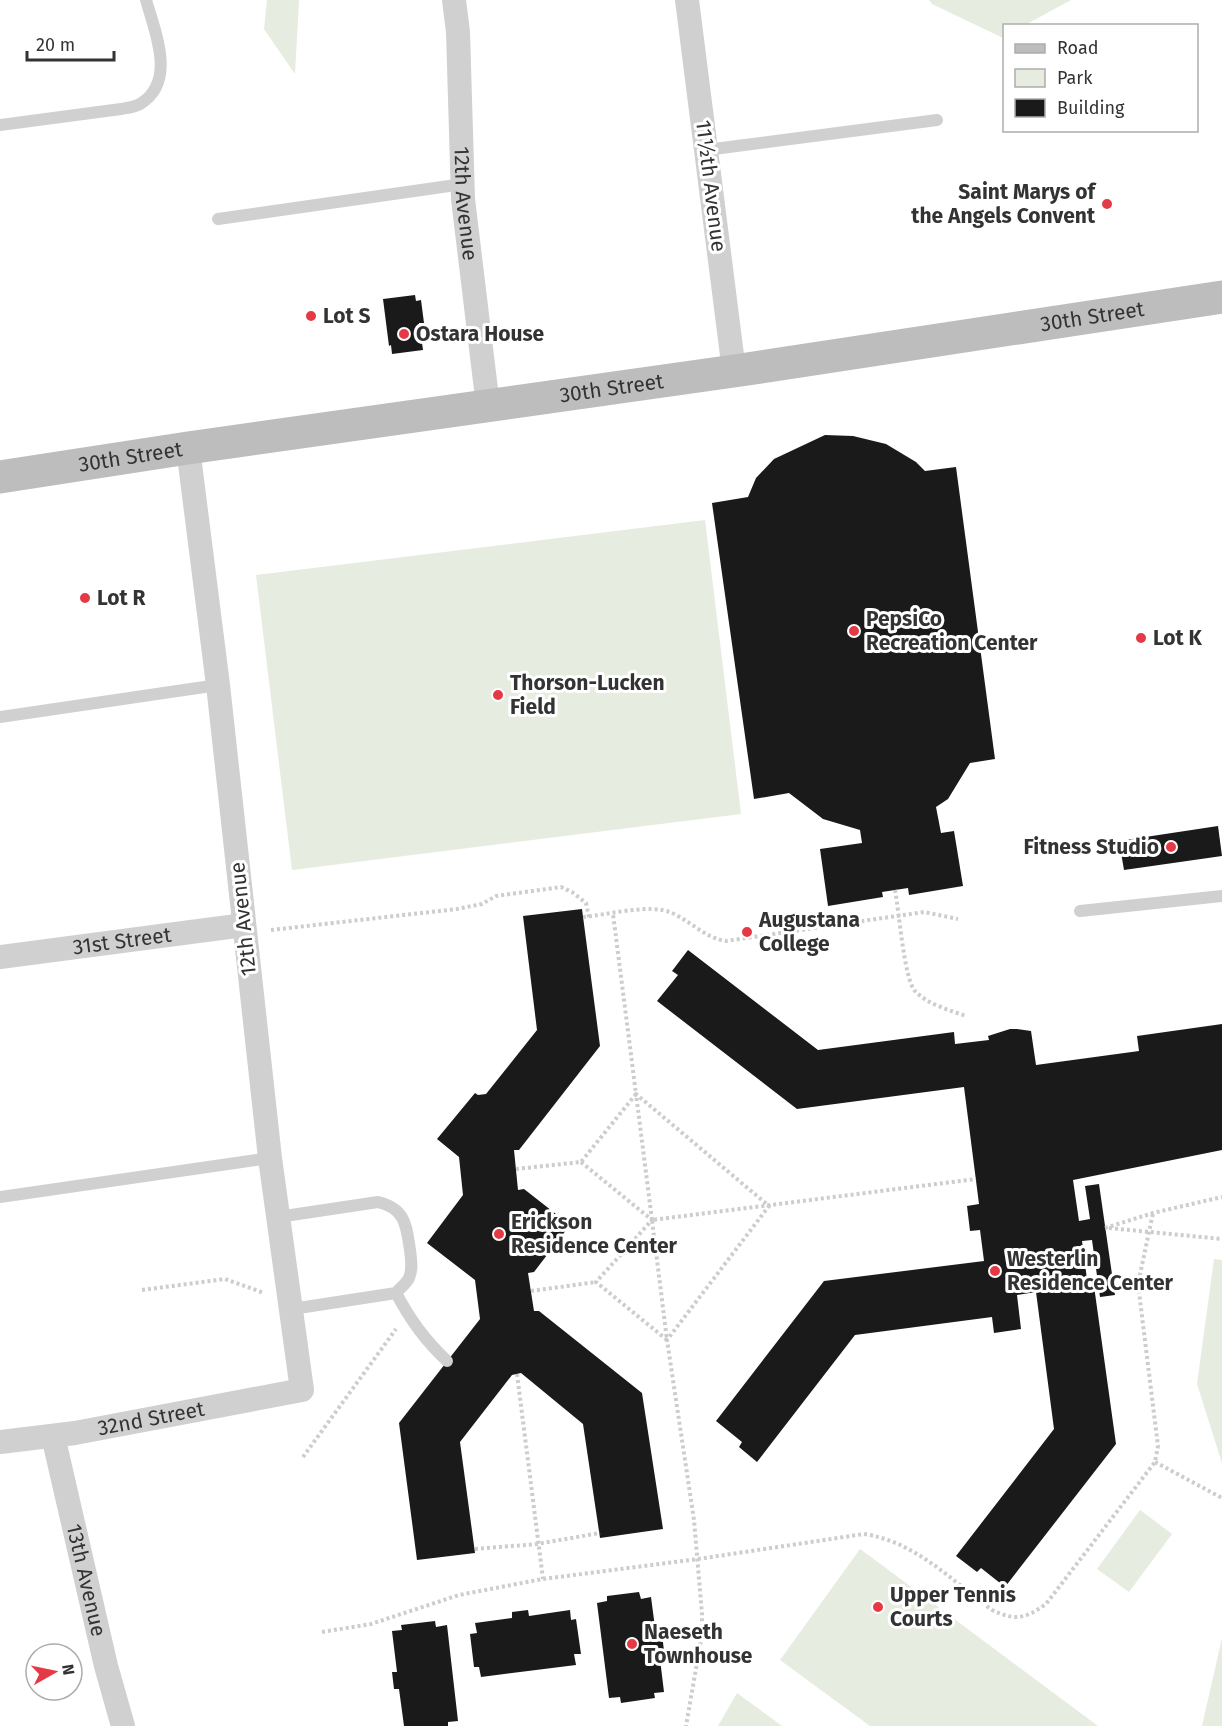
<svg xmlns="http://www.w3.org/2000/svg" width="1222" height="1726" font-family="'Fira Sans',sans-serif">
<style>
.green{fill:#e6ecdf}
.building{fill:#1a1a1a}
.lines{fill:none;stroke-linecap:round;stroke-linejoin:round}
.path{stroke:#cdcdcd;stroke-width:4;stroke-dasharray:3 3;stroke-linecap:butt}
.lane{stroke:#d0d0d0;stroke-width:12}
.street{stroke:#d0d0d0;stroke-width:24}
.secondary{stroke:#bdbdbd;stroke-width:33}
.poi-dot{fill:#e63946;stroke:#fff;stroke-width:2}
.labels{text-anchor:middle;stroke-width:6;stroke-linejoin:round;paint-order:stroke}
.street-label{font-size:21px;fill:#333;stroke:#fff}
.poi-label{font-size:21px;font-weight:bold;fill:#333;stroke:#fff;text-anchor:start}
</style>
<rect width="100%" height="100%" fill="#fff"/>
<g class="green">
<path d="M267,0h32l-4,74 -31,-45z"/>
<path d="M929,0h142l-46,25 -21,1 -1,12 -71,-34z"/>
<path d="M705,520l36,294 -449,56 -36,-295z"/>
<path d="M1214,1259l8,1v203l-25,-79z"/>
<path d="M1140,1510l32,24 -43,58 -32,-23z"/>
<path d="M860,1549l7,5 231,172h-228l-90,-66z"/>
<path d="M1222,1638v88h-20z"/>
<path d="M737,1693l45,33h-64z"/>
</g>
<g class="building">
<path d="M415,295l1,6 5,-1 3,23h-5l4,27 -31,4 -1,-9 -2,1 -6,-47z"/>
<path d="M825,435l28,1 33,8 30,18 9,9 31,-4 39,292 -25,4 -22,36 -12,8 5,26 13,-2 9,55 -54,9 -1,-7 -26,4 1,5 -55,9 -8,-57 42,-6 -2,-13 -37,-11 -34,-26 -35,6 -42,-296 36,-6 8,-19 18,-19z"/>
<path d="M1218,826l4,30 -98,14 -5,-29z"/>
<path d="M582,909l18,137 -81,104h-5l4,40 6,-1 46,36 -36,47 -6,1 6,38h5l103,82 21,136 -63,9 -17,-114 -62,-51 -9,2 -52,67 15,111 -58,7 -18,-137 81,-104 -5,-39 -48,-37 36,-48 -4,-38 -22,-18 38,-46 3,2 8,-1 51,-64 -14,-114z"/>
<path d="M688,950l130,100 136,-18 1,12 34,-4 -1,-4 22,-7h7l14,2 5,34 103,-14 -2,-15 85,-12v126l-149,30 6,41 11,-2 -5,-33 14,-2 16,111 -15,2 -8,-57 -10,1 6,46 6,-1 22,158 -111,143 -24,-19 -4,4 -21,-16 98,-127 -18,-137 -19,3 4,34 -27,4 -2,-16 -137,18 -98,127 -18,-15 3,-5 -26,-21 108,-140 160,-20 -4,-31 -10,1 -3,-25 12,-2 -15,-117 -167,22 -140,-108 21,-26 -6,-4z"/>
<path d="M639,1592l2,7 10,-2 5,38 6,-1 2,17h-5l5,41 -10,1 1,5 -34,5 -1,-6 -11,1 -12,-95 10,-2v-5z"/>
<path d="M528,1610l1,6 41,-6 1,10 5,-1 5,35h-7l2,11 -95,12 -2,-10h-5l-4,-33 7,-1 -2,-10 37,-5v-6z"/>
<path d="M435,1621l1,6 11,-2 11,96 -10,1v4h-44l-5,-37h-5l-2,-17h5l-5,-41 10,-1 -1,-5z"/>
</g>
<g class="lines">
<g class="path">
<path d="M895,890c4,20 9,89 20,101 12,13 34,19 51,25"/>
<path d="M583,917c24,-2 67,-14 89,-4 20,9 33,25 54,28l198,-29 34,7"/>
<path d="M271,930l186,-21 25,-5 14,-8 65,-9 11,5 14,11 3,14"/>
<path d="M581,1162l71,58 -56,62 71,58 -15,-120 324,-41"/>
<path d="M516,1169l65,-7 55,-68 -23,-180"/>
<path d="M652,1220l-16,-126 133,112 -102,134 27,180 8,94v20l-16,92"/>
<path d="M1105,1228l48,-15 69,-16"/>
<path d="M1109,1228l113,11"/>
<path d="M1114,1287l24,-3"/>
<path d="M142,1290l83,-11 39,14"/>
<path d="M531,1291l65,-9"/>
<path d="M517,1374l26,205"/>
<path d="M303,1457l93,-128"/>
<path d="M1155,1462l67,36"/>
<path d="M475,1549l62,-5 63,-11"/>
<path d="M322,1632l49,-8 88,-29 84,-16 155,-20 166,-25c52,8 87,46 128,76 23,11 33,9 54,-6l109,-142 3,-16 -20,-162 15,-71"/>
</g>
<g class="lane">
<path d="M0,125l121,-16c6,-1 14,-2 19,-5 37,-22 15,-72 6,-104"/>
<path d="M706,150l231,-30"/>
<path d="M218,219l245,-35"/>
<path d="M0,717l218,-32"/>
<path d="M1080,911l142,-15"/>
<path d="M0,1197l270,-39"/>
<path d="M278,1217l100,-15c28,7 28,23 32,48 1,9 3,19 -1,28 -3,6 -9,10 -13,15l-104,16"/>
<path d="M396,1293c15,28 29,47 51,68"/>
</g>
<g class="street">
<path id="s1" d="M454,0l4,32 5,167 25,207"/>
<path d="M687,0l47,371"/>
<path id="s2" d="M0,957l244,-32"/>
<path id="s3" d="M53,1436l53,230 17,60"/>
<path id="s4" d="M0,1442l75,-9 227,-43 -32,-232 -52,-473 -30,-237"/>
</g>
<path class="secondary" id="s5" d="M0,477l188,-29 546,-77 488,-74"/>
</g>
<g class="poi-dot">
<circle cx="1107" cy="204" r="6"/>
<circle cx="311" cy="316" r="6"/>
<circle cx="404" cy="334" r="6"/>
<circle cx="85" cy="598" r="6"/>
<circle cx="854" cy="631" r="6"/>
<circle cx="1141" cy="638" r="6"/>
<circle cx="498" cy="695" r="6"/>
<circle cx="1171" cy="847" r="6"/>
<circle cx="747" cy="932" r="6"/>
<circle cx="499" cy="1234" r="6"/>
<circle cx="995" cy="1271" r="6"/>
<circle cx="878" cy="1607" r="6"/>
<circle cx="632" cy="1644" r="6"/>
</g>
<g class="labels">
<g class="street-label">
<text transform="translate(711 186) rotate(83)" y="7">11½th Avenue</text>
<text dy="7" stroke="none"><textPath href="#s1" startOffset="204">12th Avenue</textPath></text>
<text dy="7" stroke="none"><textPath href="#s5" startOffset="1104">30th Street</textPath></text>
<text dy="7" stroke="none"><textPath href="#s5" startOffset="618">30th Street</textPath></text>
<text dy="7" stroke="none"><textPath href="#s5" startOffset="132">30th Street</textPath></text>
<text transform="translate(243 919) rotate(-96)" y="7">12th Avenue</text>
<text dy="7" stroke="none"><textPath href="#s2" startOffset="123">31st Street</textPath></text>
<text dy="7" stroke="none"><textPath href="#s4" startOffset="153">32nd Street</textPath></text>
<text dy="7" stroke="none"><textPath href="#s3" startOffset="148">13th Avenue</textPath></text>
</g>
<g class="poi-label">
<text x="1095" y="199" text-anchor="end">Saint Marys of<tspan x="1095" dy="24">the Angels Convent</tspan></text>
<text x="323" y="323">Lot S</text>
<text x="416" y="341">Ostara House</text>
<text x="97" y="605">Lot R</text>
<text x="866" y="626">PepsiCo<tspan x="866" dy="24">Recreation Center</tspan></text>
<text x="1153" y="645">Lot K</text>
<text x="510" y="690">Thorson-Lucken<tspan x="510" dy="24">Field</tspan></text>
<text x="1159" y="854" text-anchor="end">Fitness Studio</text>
<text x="759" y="927">Augustana<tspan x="759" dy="24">College</tspan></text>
<text x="511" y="1229">Erickson<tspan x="511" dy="24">Residence Center</tspan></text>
<text x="1007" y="1266">Westerlin<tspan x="1007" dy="24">Residence Center</tspan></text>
<text x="890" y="1602">Upper Tennis<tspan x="890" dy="24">Courts</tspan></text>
<text x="644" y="1639">Naeseth<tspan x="644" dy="24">Townhouse</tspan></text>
</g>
</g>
<rect x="1003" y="24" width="195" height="108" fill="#ffffff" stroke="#adadad" stroke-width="1.5"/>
<rect x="1015" y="44" width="30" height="9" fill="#bdbdbd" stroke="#adadad" stroke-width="1.5"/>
<text x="1057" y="54" font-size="18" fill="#333333">Road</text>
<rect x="1015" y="69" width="30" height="18" fill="#e6ecdf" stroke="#adadad" stroke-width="1.5"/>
<text x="1057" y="84" font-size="18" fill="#333333">Park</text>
<rect x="1015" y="99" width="30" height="18" fill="#1a1a1a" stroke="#adadad" stroke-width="1.5"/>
<text x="1057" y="114" font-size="18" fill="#333333">Building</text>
<g transform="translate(54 1672) rotate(81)"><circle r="28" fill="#ffffff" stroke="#adadad" stroke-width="1.5"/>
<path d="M0-4.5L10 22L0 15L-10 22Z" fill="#e63946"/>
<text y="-9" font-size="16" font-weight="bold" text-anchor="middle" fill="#333333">N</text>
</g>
<path d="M27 51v9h87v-9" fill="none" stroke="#333333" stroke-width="3"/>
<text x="36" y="51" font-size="18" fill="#333333" stroke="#ffffff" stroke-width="4.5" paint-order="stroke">20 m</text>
</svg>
